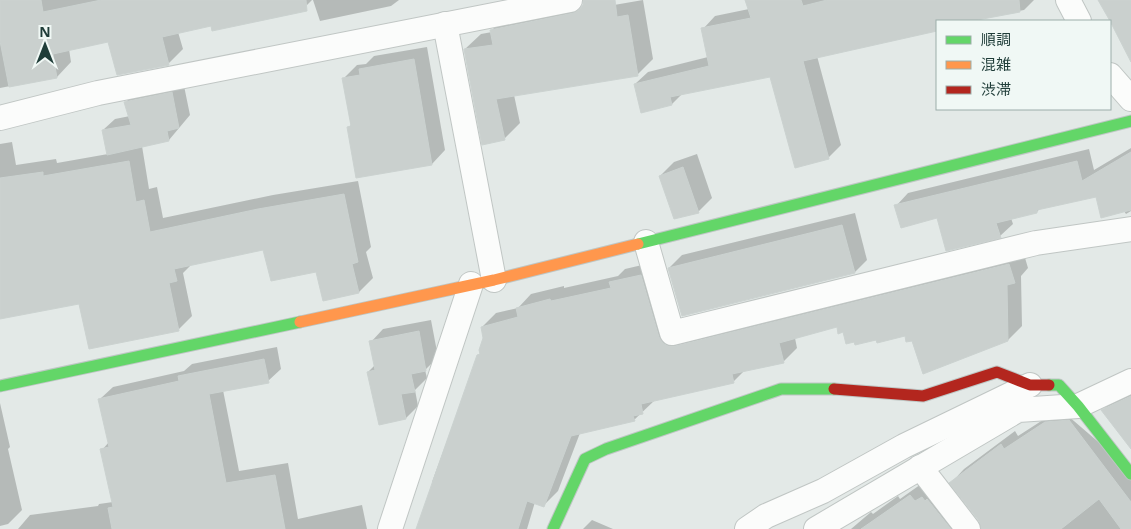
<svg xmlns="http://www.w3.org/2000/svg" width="1131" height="529" font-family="'Open Sans','Noto Sans JP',sans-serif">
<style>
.shadow{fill:#0003}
.building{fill:#cad0ce;stroke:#cbd2d0}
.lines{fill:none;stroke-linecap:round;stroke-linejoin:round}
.street-casing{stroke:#c0c6c4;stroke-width:26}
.fast-casing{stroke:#bec6c4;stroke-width:13}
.slow-casing{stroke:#bec6c4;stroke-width:13}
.jam-casing{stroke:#bec6c4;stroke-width:13}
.street{stroke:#fbfcfb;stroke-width:24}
.fast{stroke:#63d668;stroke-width:11}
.slow{stroke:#ff974d;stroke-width:11}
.jam{stroke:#b3261e;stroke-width:11}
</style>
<rect width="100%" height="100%" fill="#e3e9e7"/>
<g class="shadow">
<path d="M0,0h312l-10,10 -90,14 -34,8 5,17 -15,15 -59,-24 -40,9 2,13 -14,15 -57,11z"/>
<path d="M313,0h86l-8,6 -71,15z"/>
<path d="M643,0l10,59 -16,16 -123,20 6,28 -16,16 -39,-90 16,-15 11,-2v-2l15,-15h49z"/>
<path d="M746,0h288l-10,10 -58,11h-29v8l-120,27 24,89 -13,13 -57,-83 -88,18 -11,11 -30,7 -7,-27 13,-12 60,-15 -5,-28 12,-13 34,-7z"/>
<path d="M427,47l18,103 -13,14 -75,12 -8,-49 2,-2 -8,-46 14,-14 9,-1 8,-8z"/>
<path d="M183,81l7,34 -21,25 -27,6 7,43 8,-2 6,31 110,-23 85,-14 13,66 -5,5 7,26 -14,14 -35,7 -7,-28 -53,-22 -74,16v1l-7,7 9,43 -14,14 -98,-28 -80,16v-174l12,-2 4,23 40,-6 1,4 51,-9 -5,-24 12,-11 15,-3 -4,-14 12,-12z"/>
<path d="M1131,148v63l-5,3 -2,-3 -27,-16 -57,13 -3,4 -26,6 2,6 -13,12 -63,-20 -41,-10 12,-13 181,-44 5,21z"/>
<path d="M697,154l15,44 -14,14 -38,-36 14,-14z"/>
<path d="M855,213l12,47 -12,12 -186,-4 13,-13z"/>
<path d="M1023,251l5,17 -7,8 1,50 -14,14 -95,-1 -7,-5 -29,4 -33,-8 -7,-4 -42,12 2,10 -14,14 -38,8 -11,11 -79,19 -21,20 -54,13 -22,58 -14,14 -9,-3 -8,27h-110l18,-46 -3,-1 46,-126 3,-3 3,-14 -2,-12 14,-14 22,-5 13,-14 33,-8v2l54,-12 7,-7 30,-7 18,61z"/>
<path d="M431,320l7,37 -13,13 2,8 -12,12 3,16 -12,12 -38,-46 7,-7 -4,-23 12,-13z"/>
<path d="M277,347l4,22 -13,12 -45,9 16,81 49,-8 10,56 64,-14 5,24h-349l12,-14 68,-9 1,-2 14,-2 -11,-52 7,-8 -9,-43 13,-12 71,-16 8,-7z"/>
<path d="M1131,390v57l-28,-37 13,-13z"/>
<path d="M0,403l10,44 -2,2 14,61 -14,14 -8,2z"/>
<path d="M1060,409l71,61v59h-148l-3,-9 -29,-37 13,-14 51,-38 3,5z"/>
<path d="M924,482l52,46 4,1h-129l20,-17 2,2 25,-18 2,3z"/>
<path d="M592,520l21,9h-30z"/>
</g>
<g class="building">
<path d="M0,0h41l2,12 58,-12h205l1,11 -95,20 -1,-5 -49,11 7,28 -52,10 -9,-33 -55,12 4,24 -48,9 -9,-46z"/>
<path d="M583,0h32l2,17 11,-2 10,61 -142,23 9,41 -23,5 -18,-96 29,-4 -3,-15 83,-17 6,-3 4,-5z"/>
<path d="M745,0h56l2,6 24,-6h192l1,12 -48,9h-35v10l-134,30 26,98 -34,9 -25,-91 -100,20 2,8 -31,8 -7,-29 75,-18 -8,-38 50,-10z"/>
<path d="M1098,0h33v62l-21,-41z"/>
<path d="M414,59l18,106 -76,13 -9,-51 4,-1 -9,-48 18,-3 -1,-6z"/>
<path d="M172,92l7,36 -12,3 2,10 -62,14 -5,-25 29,-5 -7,-23z"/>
<path d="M1131,152v58l-30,8 -5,-21 -59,13v3l-41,10 5,15 -55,13 -9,-33 -36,10 -7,-23 183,-44 5,20z"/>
<path d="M129,161l7,41 8,-2 6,32 108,-23 86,-15 14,68 -6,2 7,29 -36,8 -7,-29 -45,9 -8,-31 -89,19 3,12 -8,2 10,48 -90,18 -10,-45 -79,15v-141l43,-6v4z"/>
<path d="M683,167l16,46 -25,6 -15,-43z"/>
<path d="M842,225l13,48 -173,43 -14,-48z"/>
<path d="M1009,264l6,19 -8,2 1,56 -85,33 -11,-33 -6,1 -1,-6 -28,7 -1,-3 -21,5 -1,-3 -8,2 -3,-12 -5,2 -1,-7 -58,16 5,20 -52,11 2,9 -93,21 2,10 -10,2 2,5 -64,15 -27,71 -17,-6 -9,28h-102l61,-174 3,-1 -1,-4 4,-12 -2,-11 37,-10 -2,-9 34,-9 1,2 60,-13 -2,-6 32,-7 18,62 4,6 5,3h7z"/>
<path d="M419,331l7,40 -15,3 4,18 -14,2 5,25 -27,6 -12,-53 8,-2 -6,-29z"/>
<path d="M264,359l5,24 -60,11 17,89 49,-8 10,54h-173l-4,-21 5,-1 -13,-58 9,-2 -11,-48 81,-18 -1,-5z"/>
<path d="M1131,396v53l-30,-39z"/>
<path d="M1069,420l62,82v27h-10l-22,-30 -38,30h-80l-2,-8 -30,-38 52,-39 3,5 41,-27z"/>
<path d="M910,495l5,6 7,-4 3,4 2,-2 24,30h-90z"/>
</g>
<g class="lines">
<defs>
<g id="street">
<path d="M1068,0l11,21"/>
<path d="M445,24l49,256"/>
<path d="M1110,75l21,24"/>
<path d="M0,118l98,-25 472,-93"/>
<path d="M646,242l26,91 364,-90 95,-14"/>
<path d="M920,467l48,62"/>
<path d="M390,529l81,-245"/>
<path d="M747,529l19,-13 57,-25 81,-45 126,-61"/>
<path d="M816,529l202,-119 60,-4 53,-25"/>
</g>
<g id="fast">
<path d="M638,244l493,-123"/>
<path d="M1049,385h10l19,21 53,68"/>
<path d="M0,386l300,-64"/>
<path d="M553,529l32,-70 21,-10 175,-60h53"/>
</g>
<path id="slow" d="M300,322l194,-42 144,-36"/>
<path id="jam" d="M834,389l89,7 74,-24 33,13h19"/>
</defs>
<use href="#street" class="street-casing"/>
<use href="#fast" class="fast-casing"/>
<use href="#slow" class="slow-casing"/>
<use href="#jam" class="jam-casing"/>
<use href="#street" class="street"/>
<use href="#fast" class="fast"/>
<use href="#slow" class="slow"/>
<use href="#jam" class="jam"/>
</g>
<rect x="936" y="20" width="175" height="90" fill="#f0f8f5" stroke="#9cadaa"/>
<rect x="946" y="36" width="25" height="8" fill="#63d668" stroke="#9cadaa"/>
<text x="981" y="45" font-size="15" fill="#1f3d39">順調</text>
<rect x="946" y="61" width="25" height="8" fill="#ff974d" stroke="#9cadaa"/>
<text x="981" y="70" font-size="15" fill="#1f3d39">混雑</text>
<rect x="946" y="86" width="25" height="8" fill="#b3261e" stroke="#9cadaa"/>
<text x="981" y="95" font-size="15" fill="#1f3d39">渋滞</text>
<g transform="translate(45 45)" stroke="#f0f8f5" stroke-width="4" paint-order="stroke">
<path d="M0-4L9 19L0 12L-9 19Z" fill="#1f3d39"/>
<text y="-8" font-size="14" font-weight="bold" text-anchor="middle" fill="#1f3d39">N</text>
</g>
</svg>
